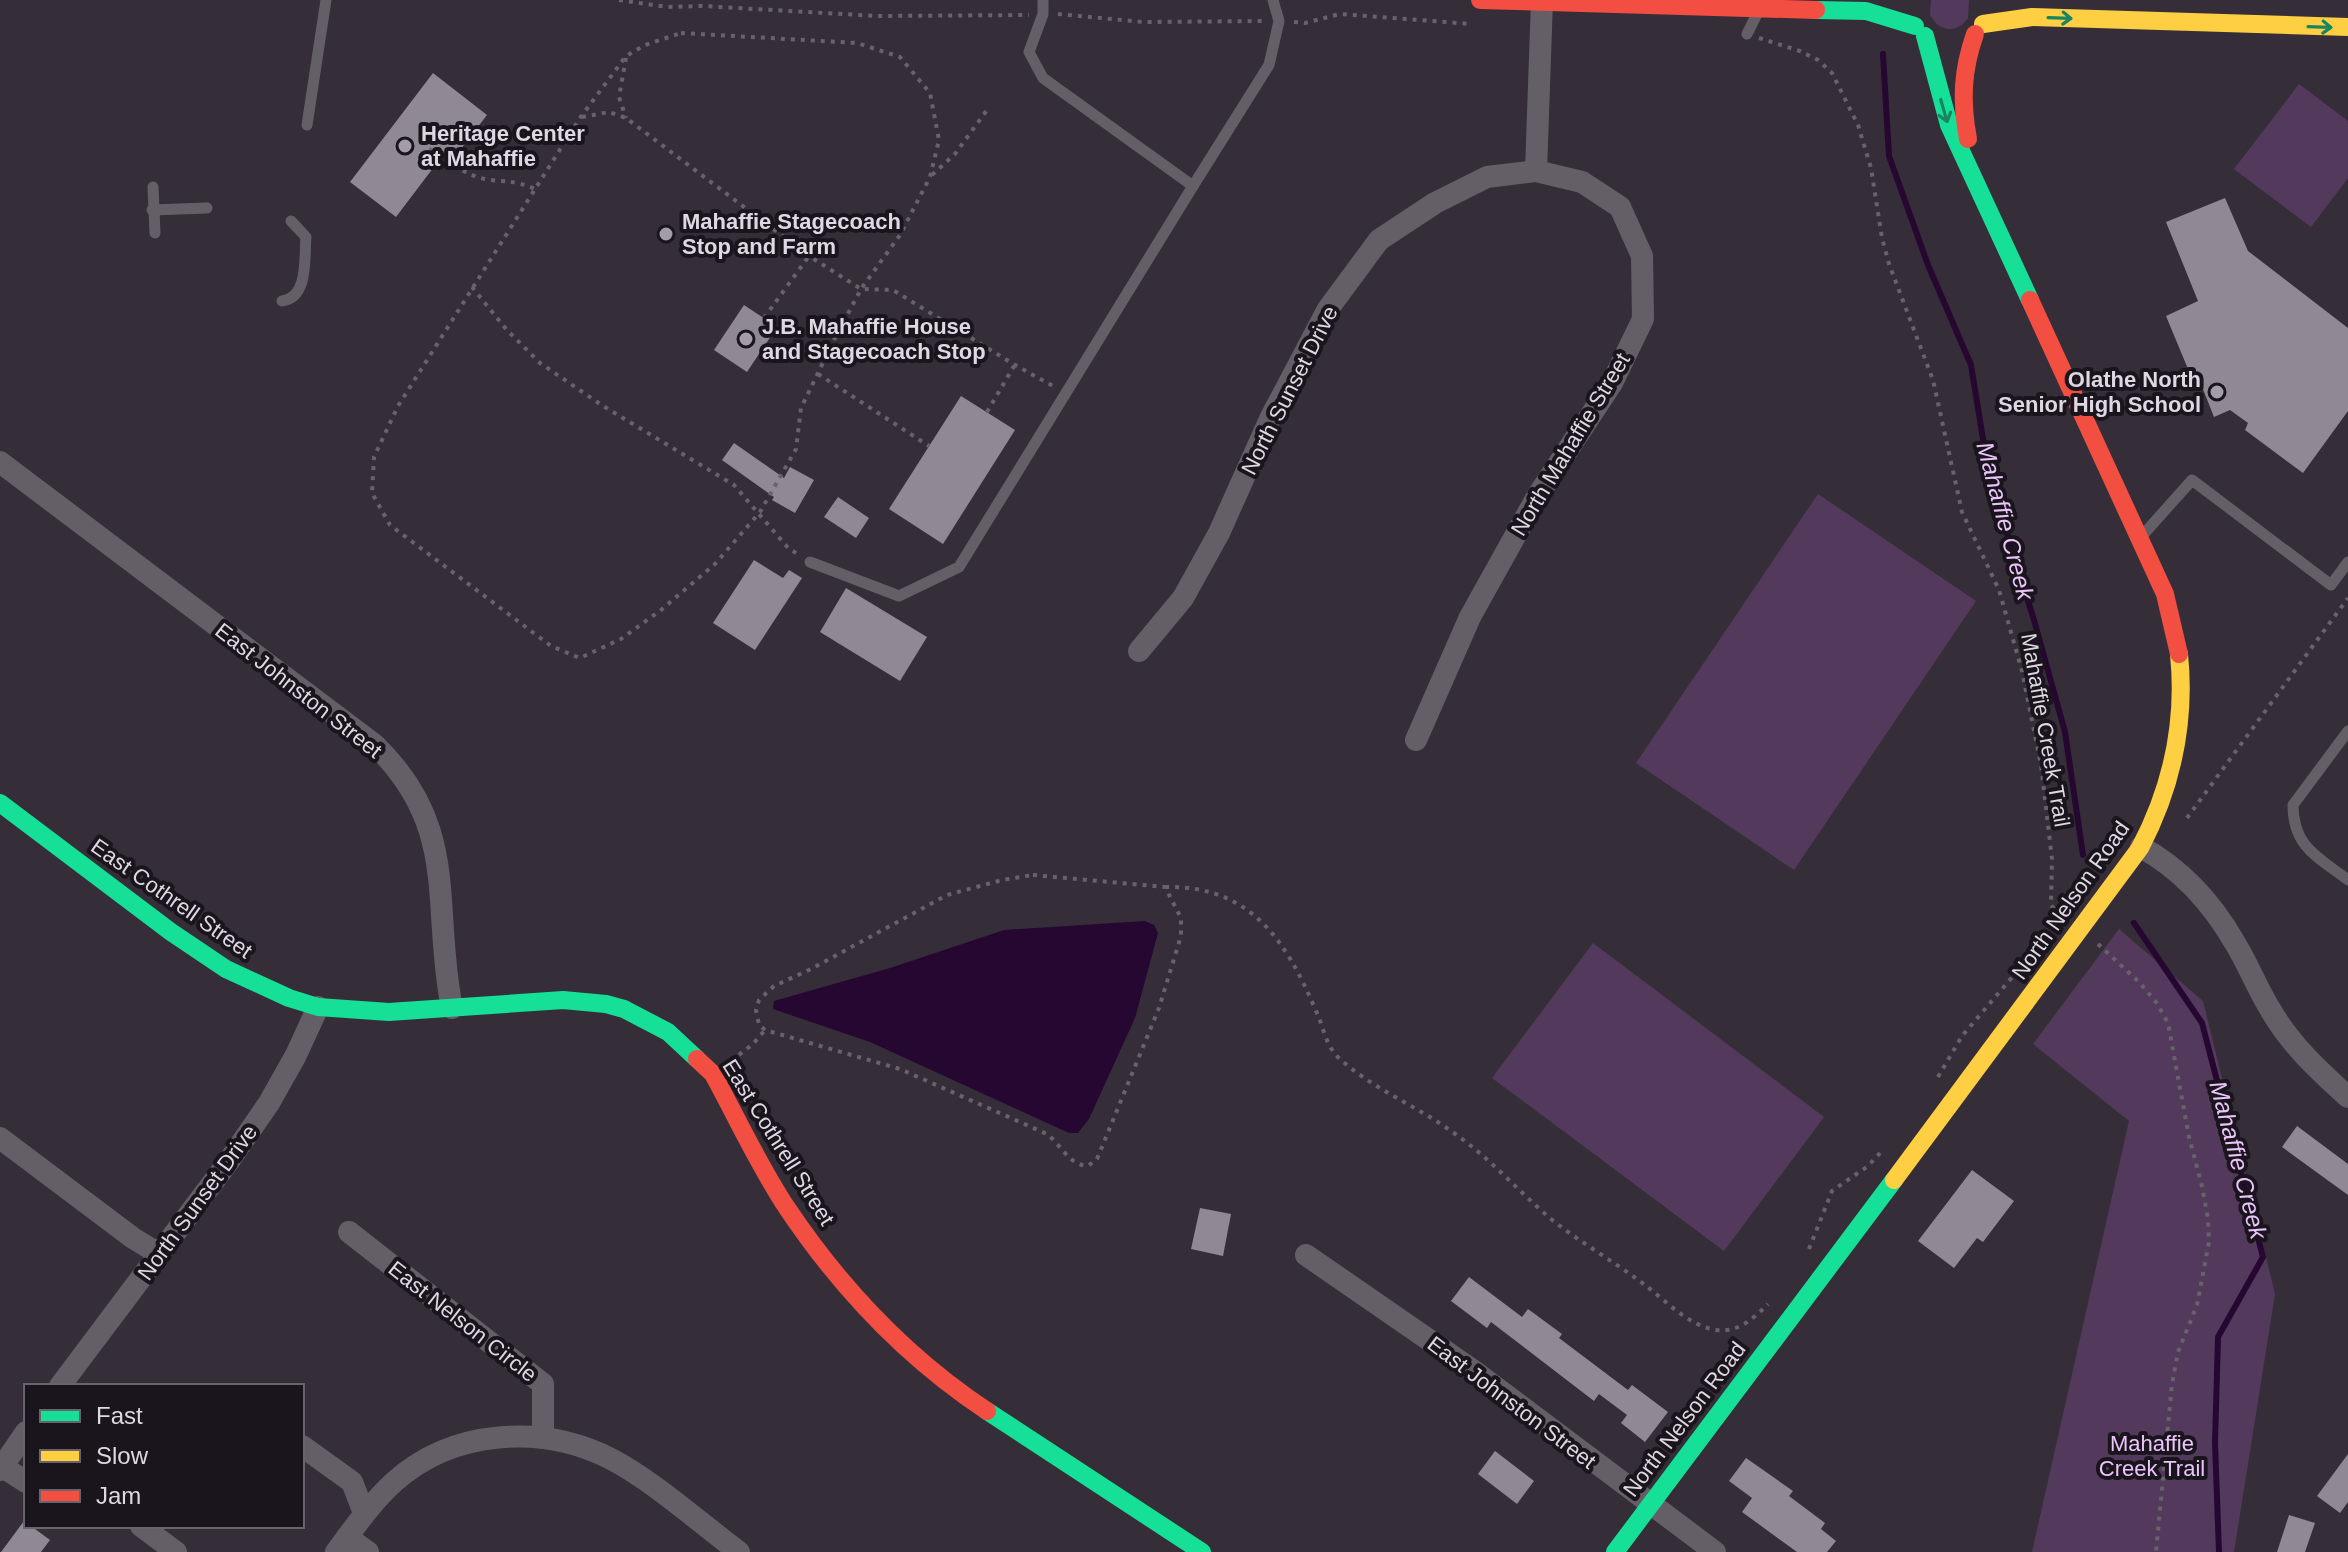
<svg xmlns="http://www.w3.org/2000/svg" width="2348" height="1552" font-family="Arial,sans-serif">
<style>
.green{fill:#533a5d}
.water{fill:#260731}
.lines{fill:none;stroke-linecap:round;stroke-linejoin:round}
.stream{stroke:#260731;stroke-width:6}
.building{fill:#908993}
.path{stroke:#676369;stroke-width:4;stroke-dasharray:4 6;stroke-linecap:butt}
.lane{stroke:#645f67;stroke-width:11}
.street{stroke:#645f67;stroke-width:22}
.fast{stroke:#16e098;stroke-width:18}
.slow{stroke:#ffcf43;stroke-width:18}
.jam{stroke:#f24e42;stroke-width:18}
.oneway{stroke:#188561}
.poi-dot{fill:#a49ca6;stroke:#1a151d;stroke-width:3}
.labels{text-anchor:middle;stroke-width:8;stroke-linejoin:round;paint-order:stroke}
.poi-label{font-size:22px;font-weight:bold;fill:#dfd7e2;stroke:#1a151d;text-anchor:start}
.street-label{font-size:22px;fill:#dfd7e2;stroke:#1a151d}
.park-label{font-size:22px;fill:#eac4fa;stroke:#1a151d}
.water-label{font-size:24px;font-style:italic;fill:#eac4fb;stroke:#1a151d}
</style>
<rect width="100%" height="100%" fill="#352e38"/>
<g class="green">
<path d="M1931,0h38l-1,18c-11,16 -29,14 -38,-3z"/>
<path d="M2299,84l49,37v57l-37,49 -77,-58z"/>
<path d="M1818,494l158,107 -182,269 -158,-107z"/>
<path d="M2119,929l84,72 72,293 -41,258h-202l97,-431 -96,-77z"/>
<path d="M1593,943l231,174 -100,134 -232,-173z"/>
</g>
<path class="water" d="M1145,921l9,4 4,8 -23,85 -46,101 -11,14h-9l-199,-91 -97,-33 1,-8 116,-33 114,-38z"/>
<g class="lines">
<g class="stream">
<path d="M1883,54l6,102 39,109 43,100 18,111 45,144 31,112 18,123"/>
<path d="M2134,923l68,100 61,234 -45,80 -3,106 4,109"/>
</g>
</g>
<g class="building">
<path d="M433,73l54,42 -33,43 -8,-7 -50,66 -46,-35z"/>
<path d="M2225,198l23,53 100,77v83l-45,62 -58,-43 3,-7 -18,-13 -16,7 -15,-38 -6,2 -27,-65 32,-15 -32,-79z"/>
<path d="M744,305l33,22 -30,45 -33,-22z"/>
<path d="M961,396l54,34 -72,114 -54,-35z"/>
<path d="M734,443l50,35 6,-11 24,13 -19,33 -23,-13 2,-3 -52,-37z"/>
<path d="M838,497l31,21 -13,20 -32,-21z"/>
<path d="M754,560l29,18 6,-8 13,8 -47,72 -42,-27z"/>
<path d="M846,588l81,49 -27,44 -80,-49z"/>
<path d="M2297,1126l51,38v31l-66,-48z"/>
<path d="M1972,1170l42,31 -31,41 -6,-4 -23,30 -36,-27z"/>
<path d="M1200,1208l31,6 -8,42 -32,-7z"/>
<path d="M1469,1277l53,40 6,-8 34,25 -3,4 69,52 4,-5 36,27 -23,30 -24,-19 6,-8 -28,-21 -5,7 -103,-79 -4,6 -36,-27z"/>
<path d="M1495,1451l39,30 -17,23 -39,-30z"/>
<path d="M2348,1454v48l-8,11 -23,-17z"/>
<path d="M1746,1458l47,33 -4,5 36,27 -4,6 15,12 -9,11h-30l-55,-40 10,-14 -23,-17z"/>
<path d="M2289,1515l26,8 -10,29h-28z"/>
<path d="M24,1521l2,5h5l19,14 -9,12h-40z"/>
</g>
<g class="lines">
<g class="path">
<path d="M619,0l48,7 35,-1 175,10 152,-1"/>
<path d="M1058,14l85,8 122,-1"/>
<path d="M1294,22l11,1 35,-9 131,10"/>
<path d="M681,33l176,10 43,14 30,36 9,47 -9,37 -30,58 -39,54 -27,51 -33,68 -5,41 -36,63 -45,52 -54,46 -40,29 -41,19 -29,-12 -161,-121 -18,-32 2,-36 24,-51 182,-288 46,-62 19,-11z"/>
<path d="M1759,38l41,13 18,9 14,13 26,52 13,43 11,70 7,26 44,116 29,132 37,78 23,81 19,94 11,94 -1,46 10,13"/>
<path d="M626,58l-7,39 7,21"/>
<path d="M582,117l27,-5 17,6 183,138 52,33 32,1 122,75 38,21"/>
<path d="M429,149c17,11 36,26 56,30 22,4 27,0 50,10"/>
<path d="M932,175l23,-21 32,-44"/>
<path d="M472,287l34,42 34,34 63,43 131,79 55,64 9,5"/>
<path d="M764,318l45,-62"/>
<path d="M818,374l111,72"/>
<path d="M987,412l27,-46"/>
<path d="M2187,818l161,-220"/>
<path d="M1033,875l132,12 16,31v18l-22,72 -57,139 -5,12 -9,7c-19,-1 -27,-21 -41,-32l-147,-65 -135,-39 -6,-5 -3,-15 3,-10 15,-14 37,-17 136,-74 55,-15z"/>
<path d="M1165,887c85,-2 121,53 151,124 8,16 9,35 24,48 33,30 75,46 111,72 37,25 66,59 100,88 30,24 64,43 94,66 21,16 44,41 71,45 22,3 37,-11 52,-26"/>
<path d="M2098,944l41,38 17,20 12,21 21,114 13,49 6,33 1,23 -12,63 -19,47 -6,32 -16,168"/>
<path d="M731,1061l22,-17 12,-14"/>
<path d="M1938,1077l24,-41 52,-61"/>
<path d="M1809,1249l23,-58 36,-25 14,-15"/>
</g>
<g class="lane">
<path d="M1043,0v14l-14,38 14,26 150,108 76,-121 10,-44 -6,-21"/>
<path d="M1747,34l12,-24"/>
<path d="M307,125l19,-125"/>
<path d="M153,187l2,46"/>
<path d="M152,210l55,-2"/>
<path d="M282,301c27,-3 22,-44 24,-64l-15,-16"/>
<path d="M2141,537l51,-57 139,105 17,-23"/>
<path d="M810,562l89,34 60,-29 234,-381"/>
<path d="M2348,731l-55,74c0,42 25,52 55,75"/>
</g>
<g class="street">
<path d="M1536,171l6,-171"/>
<path d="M0,462l375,283c86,84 56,158 77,263"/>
<path d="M1139,651l44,-53 36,-65 51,-114 58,-110 51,-69 56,-37 52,-26 49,-6 46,11 38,25 22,49 1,63 -31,64 -74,112 -68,122 -54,123"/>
<path d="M2141,847c40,22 71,56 94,96 13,21 22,45 35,66 20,35 48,61 78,88"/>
<path d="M0,1138l133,100 26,16"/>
<path d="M349,1232l194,152v54"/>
<path d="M1306,1255l168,116 241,181"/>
<path d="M60,1386l169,-225 40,-58 27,-48 22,-48"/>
<path d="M302,1446l50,36 12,31"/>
<path d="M0,1465l26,17"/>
<path d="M0,1470l26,-38"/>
<path d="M141,1526l35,26"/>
<path d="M347,1537l21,15"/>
<path d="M336,1552c18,-24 35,-49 58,-70 59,-53 148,-58 217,-23 41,21 89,64 128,93"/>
</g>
<g class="fast">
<path d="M1816,10l50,1 49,15"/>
<path d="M1925,36l24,89 81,175"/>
<path d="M0,803l171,129 55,37 63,29 29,9 71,5 174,-12 43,4 18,5 44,23 29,27"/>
<path d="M987,1411l215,141"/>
<path d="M1615,1552l279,-372"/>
</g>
<g class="slow">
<path d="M1983,24l49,-7 316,10"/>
<path d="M1894,1180l246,-332c32,-61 46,-125 39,-194"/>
</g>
<g class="jam">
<path d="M1480,0l336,10"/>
<path d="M1968,139c-7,-38 -6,-68 7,-105"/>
<path d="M2030,300l135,294 14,60"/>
<path d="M697,1059l16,15c24,44 46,92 74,134 53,79 120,150 200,203"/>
</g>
</g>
<defs><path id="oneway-shaft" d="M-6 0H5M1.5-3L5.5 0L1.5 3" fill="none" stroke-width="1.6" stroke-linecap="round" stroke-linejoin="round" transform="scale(2)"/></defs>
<g class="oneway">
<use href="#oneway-shaft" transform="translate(2060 18) rotate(2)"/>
<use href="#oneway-shaft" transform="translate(2320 27) rotate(2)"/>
<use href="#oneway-shaft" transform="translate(1944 111) rotate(74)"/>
</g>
<g class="poi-dot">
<circle cx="405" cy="146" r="8"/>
<circle cx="666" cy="234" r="8"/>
<circle cx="746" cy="339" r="8"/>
<circle cx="2217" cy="392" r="8"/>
</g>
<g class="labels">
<g class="poi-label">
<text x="421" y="141">Heritage Center<tspan x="421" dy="25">at Mahaffie</tspan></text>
<text x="682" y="229">Mahaffie Stagecoach<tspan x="682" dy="25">Stop and Farm</tspan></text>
<text x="762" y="334">J.B. Mahaffie House<tspan x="762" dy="25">and Stagecoach Stop</tspan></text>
<text x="2201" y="387" text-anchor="end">Olathe North<tspan x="2201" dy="25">Senior High School</tspan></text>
</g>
<g class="street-label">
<text transform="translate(1289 390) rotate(-63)" y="8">North Sunset Drive</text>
<text transform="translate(1570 444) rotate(-59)" y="8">North Mahaffie Street</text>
<text transform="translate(299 690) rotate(38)" y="8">East Johnston Street</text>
<text transform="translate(2046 730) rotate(80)" y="8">Mahaffie Creek Trail</text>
<text transform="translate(172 898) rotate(35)" y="8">East Cothrell Street</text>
<text transform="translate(2070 900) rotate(-55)" y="8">North Nelson Road</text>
<text transform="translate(779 1142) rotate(58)" y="8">East Cothrell Street</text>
<text transform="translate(197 1202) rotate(-54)" y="8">North Sunset Drive</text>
<text transform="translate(463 1321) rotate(38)" y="8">East Nelson Circle</text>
<text transform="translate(1512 1402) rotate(37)" y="8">East Johnston Street</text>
<text transform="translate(1684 1419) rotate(-53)" y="8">North Nelson Road</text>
</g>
<g class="park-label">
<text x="2152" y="1451">Mahaffie<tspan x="2152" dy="25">Creek Trail</tspan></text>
</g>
<g class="water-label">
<text transform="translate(2005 521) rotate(75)" y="8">Mahaffie Creek</text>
<text transform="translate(2238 1160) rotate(75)" y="8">Mahaffie Creek</text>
</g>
</g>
<rect x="24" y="1384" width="280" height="144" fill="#1a151d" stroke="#69636c" stroke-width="2"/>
<rect x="40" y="1410" width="40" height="12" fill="#16e098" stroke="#69636c" stroke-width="2"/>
<text x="96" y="1424" font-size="24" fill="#dfd7e2">Fast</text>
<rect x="40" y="1450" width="40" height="12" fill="#ffcf43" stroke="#69636c" stroke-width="2"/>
<text x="96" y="1464" font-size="24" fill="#dfd7e2">Slow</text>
<rect x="40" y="1490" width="40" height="12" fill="#f24e42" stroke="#69636c" stroke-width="2"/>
<text x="96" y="1504" font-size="24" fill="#dfd7e2">Jam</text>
</svg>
